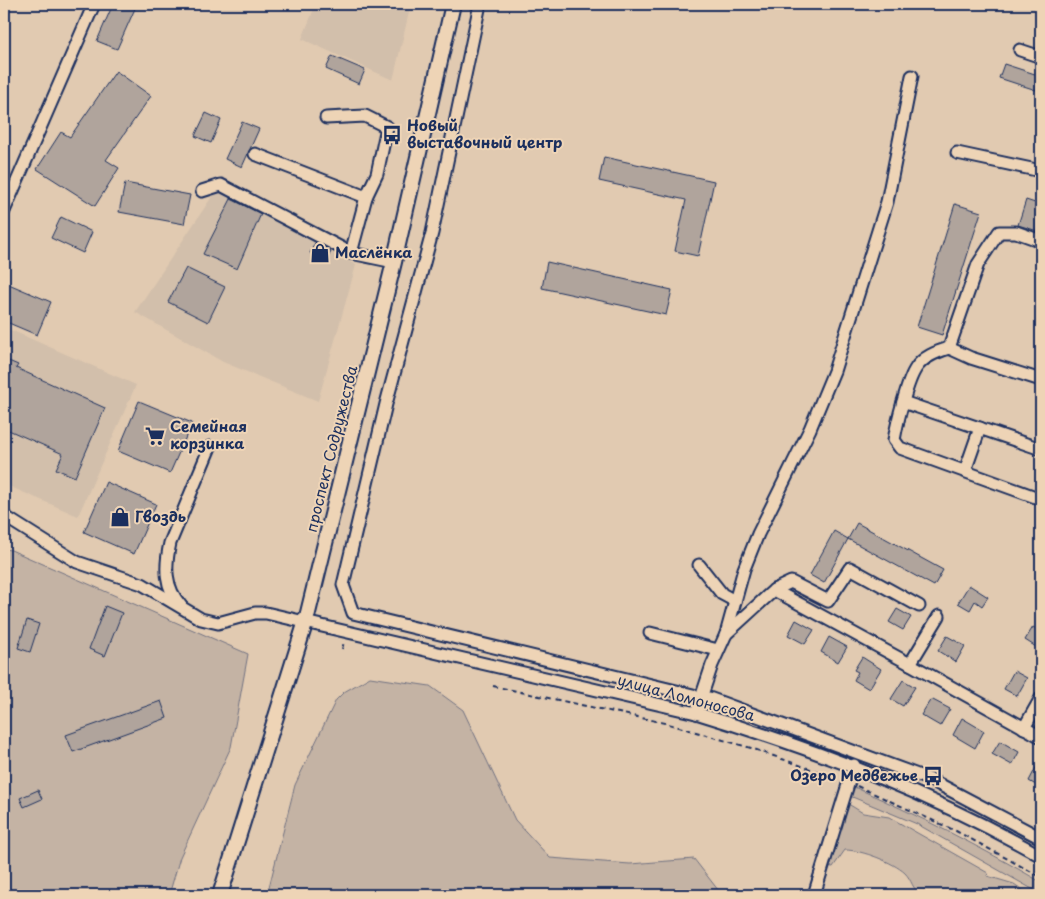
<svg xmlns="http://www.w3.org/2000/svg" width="1045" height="899" font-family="'Playpen Sans',sans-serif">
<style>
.built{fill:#d2bfab}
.green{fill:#c4b3a4;stroke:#707181}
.building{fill:#b0a49c;stroke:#1b2f5e}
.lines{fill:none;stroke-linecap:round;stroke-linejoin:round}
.minor-casing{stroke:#1b2f5e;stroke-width:15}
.major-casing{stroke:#1b2f5e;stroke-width:18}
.path{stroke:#1b2f5e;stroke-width:2;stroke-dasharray:5 4;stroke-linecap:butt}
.minor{stroke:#eed4b6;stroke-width:11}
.major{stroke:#eed4b6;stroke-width:14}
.labels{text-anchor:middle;stroke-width:4;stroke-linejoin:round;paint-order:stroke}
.poi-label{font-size:15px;font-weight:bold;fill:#1b2f5e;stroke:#eed4b6;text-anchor:start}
.street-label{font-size:15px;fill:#1b2f5e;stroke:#eed4b6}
</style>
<rect width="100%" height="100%" fill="#e1cab1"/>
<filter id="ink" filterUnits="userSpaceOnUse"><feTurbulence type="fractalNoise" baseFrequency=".02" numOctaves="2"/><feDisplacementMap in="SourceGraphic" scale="10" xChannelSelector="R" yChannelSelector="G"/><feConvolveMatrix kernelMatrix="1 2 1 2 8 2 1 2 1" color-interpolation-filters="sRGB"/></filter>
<g filter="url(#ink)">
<g class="built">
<path d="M316,4h95l-18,76 -91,-41z"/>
<path d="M217,189l139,76 -38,136 -95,-39 -88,-50z"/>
<path d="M4,327l132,58 -58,131 -74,-32z"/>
</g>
<g class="green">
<path d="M4,549l7,1 237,104 -17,93 -51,110 -11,38h-165z"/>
<path d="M370,677l60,9 33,24 52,110 35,38 80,6 64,-5 28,36h-455l28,-110 41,-85 8,-8z"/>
<path d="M852,786c65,29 127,60 189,96v12l-124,-70 -67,-28z"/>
<path d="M845,802l18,11 26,4 99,56 -1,3 27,8 16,11h-109c-9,-6 -9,-15 -16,-22 -12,-11 -43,-23 -60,-23l-12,17 -8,-1z"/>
</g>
<g class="building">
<path d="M113,4h24l-20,45 -20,-8z"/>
<path d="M332,56l33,14 -6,14 -33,-15z"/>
<path d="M1004,64l37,12 -2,15 -40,-13z"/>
<path d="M116,71l35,25 -45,64 13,8 -24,38 -58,-37 24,-37 9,5z"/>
<path d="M206,113l15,7 -10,23 -16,-7z"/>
<path d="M242,122l17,7 -17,38 -17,-8z"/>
<path d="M604,157l110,24 -16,75 -23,-5 11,-51 -87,-19z"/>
<path d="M125,183l65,12 -6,29 -65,-12z"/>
<path d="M231,199l30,15 -24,55 -34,-15z"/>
<path d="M1026,200l15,5v27l-23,-7z"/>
<path d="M955,204l26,8 -39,123 -25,-8z"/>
<path d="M61,217l31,15 -9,21 -32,-15z"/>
<path d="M315,243l16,9 -6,10 -15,-9z"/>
<path d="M547,262l125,28 -6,25 -124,-27z"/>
<path d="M186,268l39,19 -17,35 -40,-20z"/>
<path d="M4,282l47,20 -14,33 -33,-14z"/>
<path d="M4,359l14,6 -2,3 89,40 -30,69 -19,-8 7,-15 -59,-26z"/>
<path d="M139,401l53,22 -22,50 -52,-22z"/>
<path d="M106,482l50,22 -22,50 -50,-22z"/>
<path d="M857,523l86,47 -9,16 -86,-47z"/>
<path d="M834,531l14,8 -24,44 -14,-8z"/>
<path d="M969,585l19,12 -6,9 -7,-5 -5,9 -12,-7z"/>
<path d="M105,606l17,7 -17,43 -16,-7z"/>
<path d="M897,609l14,8 -8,13 -14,-8z"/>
<path d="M27,620l12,4 -9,28 -12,-4z"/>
<path d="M796,620l18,10 -9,14 -17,-9z"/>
<path d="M1033,627l8,4v19l-16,-10z"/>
<path d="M947,636l18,10 -9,16 -18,-11z"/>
<path d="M829,637l18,10 -9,15 -17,-10z"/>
<path d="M862,657l19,12 -12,20 -15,-9 4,-8 -4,-2z"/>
<path d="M1014,671l13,7 -10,18 -13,-7z"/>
<path d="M903,680l12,7 -12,19 -12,-7z"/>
<path d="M931,699l19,10 -10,17 -19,-11z"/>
<path d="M161,701l6,17 -94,34 -7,-17z"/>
<path d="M962,718l22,13 -9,17 -22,-13z"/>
<path d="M1000,741l19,11 -7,13 -20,-11z"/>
<path d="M1041,758v30l-12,-7z"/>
<path d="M38,790l4,9 -18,8 -4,-9z"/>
</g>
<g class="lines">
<defs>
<g id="minor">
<path d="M480,4l-48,229 -46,171 -43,181 10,28 340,82"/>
<path d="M1020,50l21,7"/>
<path d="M326,118l39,-2 22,11 -10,47 -11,23 -15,56"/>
<path d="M957,153l84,18"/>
<path d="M255,154l111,43"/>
<path d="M202,191l19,-6 130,68 43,9"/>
<path d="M4,211l90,-207"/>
<path d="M949,348l29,-84 21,-32h17l25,9"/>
<path d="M1041,380l-70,-22 -22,-10c-13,4 -26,9 -33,20 -9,13 -19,55 -22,72l6,8 141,51"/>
<path d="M903,402l138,47"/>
<path d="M965,471l15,-43"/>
<path d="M4,516l73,46 65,22 59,35 17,4 37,-10h11l430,100c122,37 234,80 345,143"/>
<path d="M699,565l23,29 13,7"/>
<path d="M774,590l17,-8 37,19 22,-33 69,38"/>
<path d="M181,606c-17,-19 -16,-40 -11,-63l40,-96"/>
<path d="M650,633l68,17"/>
<path d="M726,634l18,-65 14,-35 52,-105 24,-58 53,-169 25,-126"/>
<path d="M910,664l131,73"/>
<path d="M709,698l222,82 110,58"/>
<path d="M696,713l16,-48 14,-31 48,-44 136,74 29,-48"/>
<path d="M1024,728l17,-30"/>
<path d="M814,895l40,-130"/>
</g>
<path id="major" d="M220,895l86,-274 88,-359 59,-258"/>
</defs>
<use href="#minor" class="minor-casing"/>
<use href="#major" class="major-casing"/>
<g class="path">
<path d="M342,649l2,-7"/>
<path d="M493,686l172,37 86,25 88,31"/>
<path d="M857,786l99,45 85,46"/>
</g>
<use href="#minor" class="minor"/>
<use href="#major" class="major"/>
</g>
</g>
<defs>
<symbol id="bus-bare" viewBox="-9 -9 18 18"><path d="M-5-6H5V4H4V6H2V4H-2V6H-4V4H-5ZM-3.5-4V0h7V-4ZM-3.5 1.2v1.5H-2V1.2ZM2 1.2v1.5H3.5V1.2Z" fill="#1b2f5e" stroke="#eed4b6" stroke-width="2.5" paint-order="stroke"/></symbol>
<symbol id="shop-bare" viewBox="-9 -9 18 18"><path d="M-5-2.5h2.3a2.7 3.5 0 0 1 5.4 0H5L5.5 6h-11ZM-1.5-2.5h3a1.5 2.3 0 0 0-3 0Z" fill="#1b2f5e" stroke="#eed4b6" stroke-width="2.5" paint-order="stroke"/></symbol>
<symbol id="supermarket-bare" viewBox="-9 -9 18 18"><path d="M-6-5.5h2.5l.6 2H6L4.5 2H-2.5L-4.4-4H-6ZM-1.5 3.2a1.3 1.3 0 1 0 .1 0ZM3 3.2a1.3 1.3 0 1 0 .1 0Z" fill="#1b2f5e" stroke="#eed4b6" stroke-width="2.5" paint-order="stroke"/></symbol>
</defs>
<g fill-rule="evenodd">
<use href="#bus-bare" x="378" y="121" width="28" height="28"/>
<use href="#shop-bare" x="306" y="239" width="28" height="28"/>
<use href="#supermarket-bare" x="141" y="422" width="28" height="28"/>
<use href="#shop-bare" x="106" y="503" width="28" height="28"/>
<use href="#bus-bare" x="919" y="762" width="28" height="28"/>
</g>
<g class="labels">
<g class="poi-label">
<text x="407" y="131">Новый<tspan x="407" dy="17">выставочный центр</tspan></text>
<text x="335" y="258">Маслёнка</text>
<text x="170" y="432">Семейная<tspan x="170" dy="17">корзинка</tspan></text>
<text x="135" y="522">Гвоздь</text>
<text x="918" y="781" text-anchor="end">Озеро Медвежье</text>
</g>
<g class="street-label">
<text transform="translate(332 449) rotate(-76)" y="5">проспект Содружества</text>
<text transform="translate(686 698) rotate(15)" y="5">улица Ломоносова</text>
</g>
</g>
<rect width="1045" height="899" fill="none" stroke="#eed4b6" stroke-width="20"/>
<rect x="10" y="10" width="1025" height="879" fill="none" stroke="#1b2f5e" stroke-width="2" filter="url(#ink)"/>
</svg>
